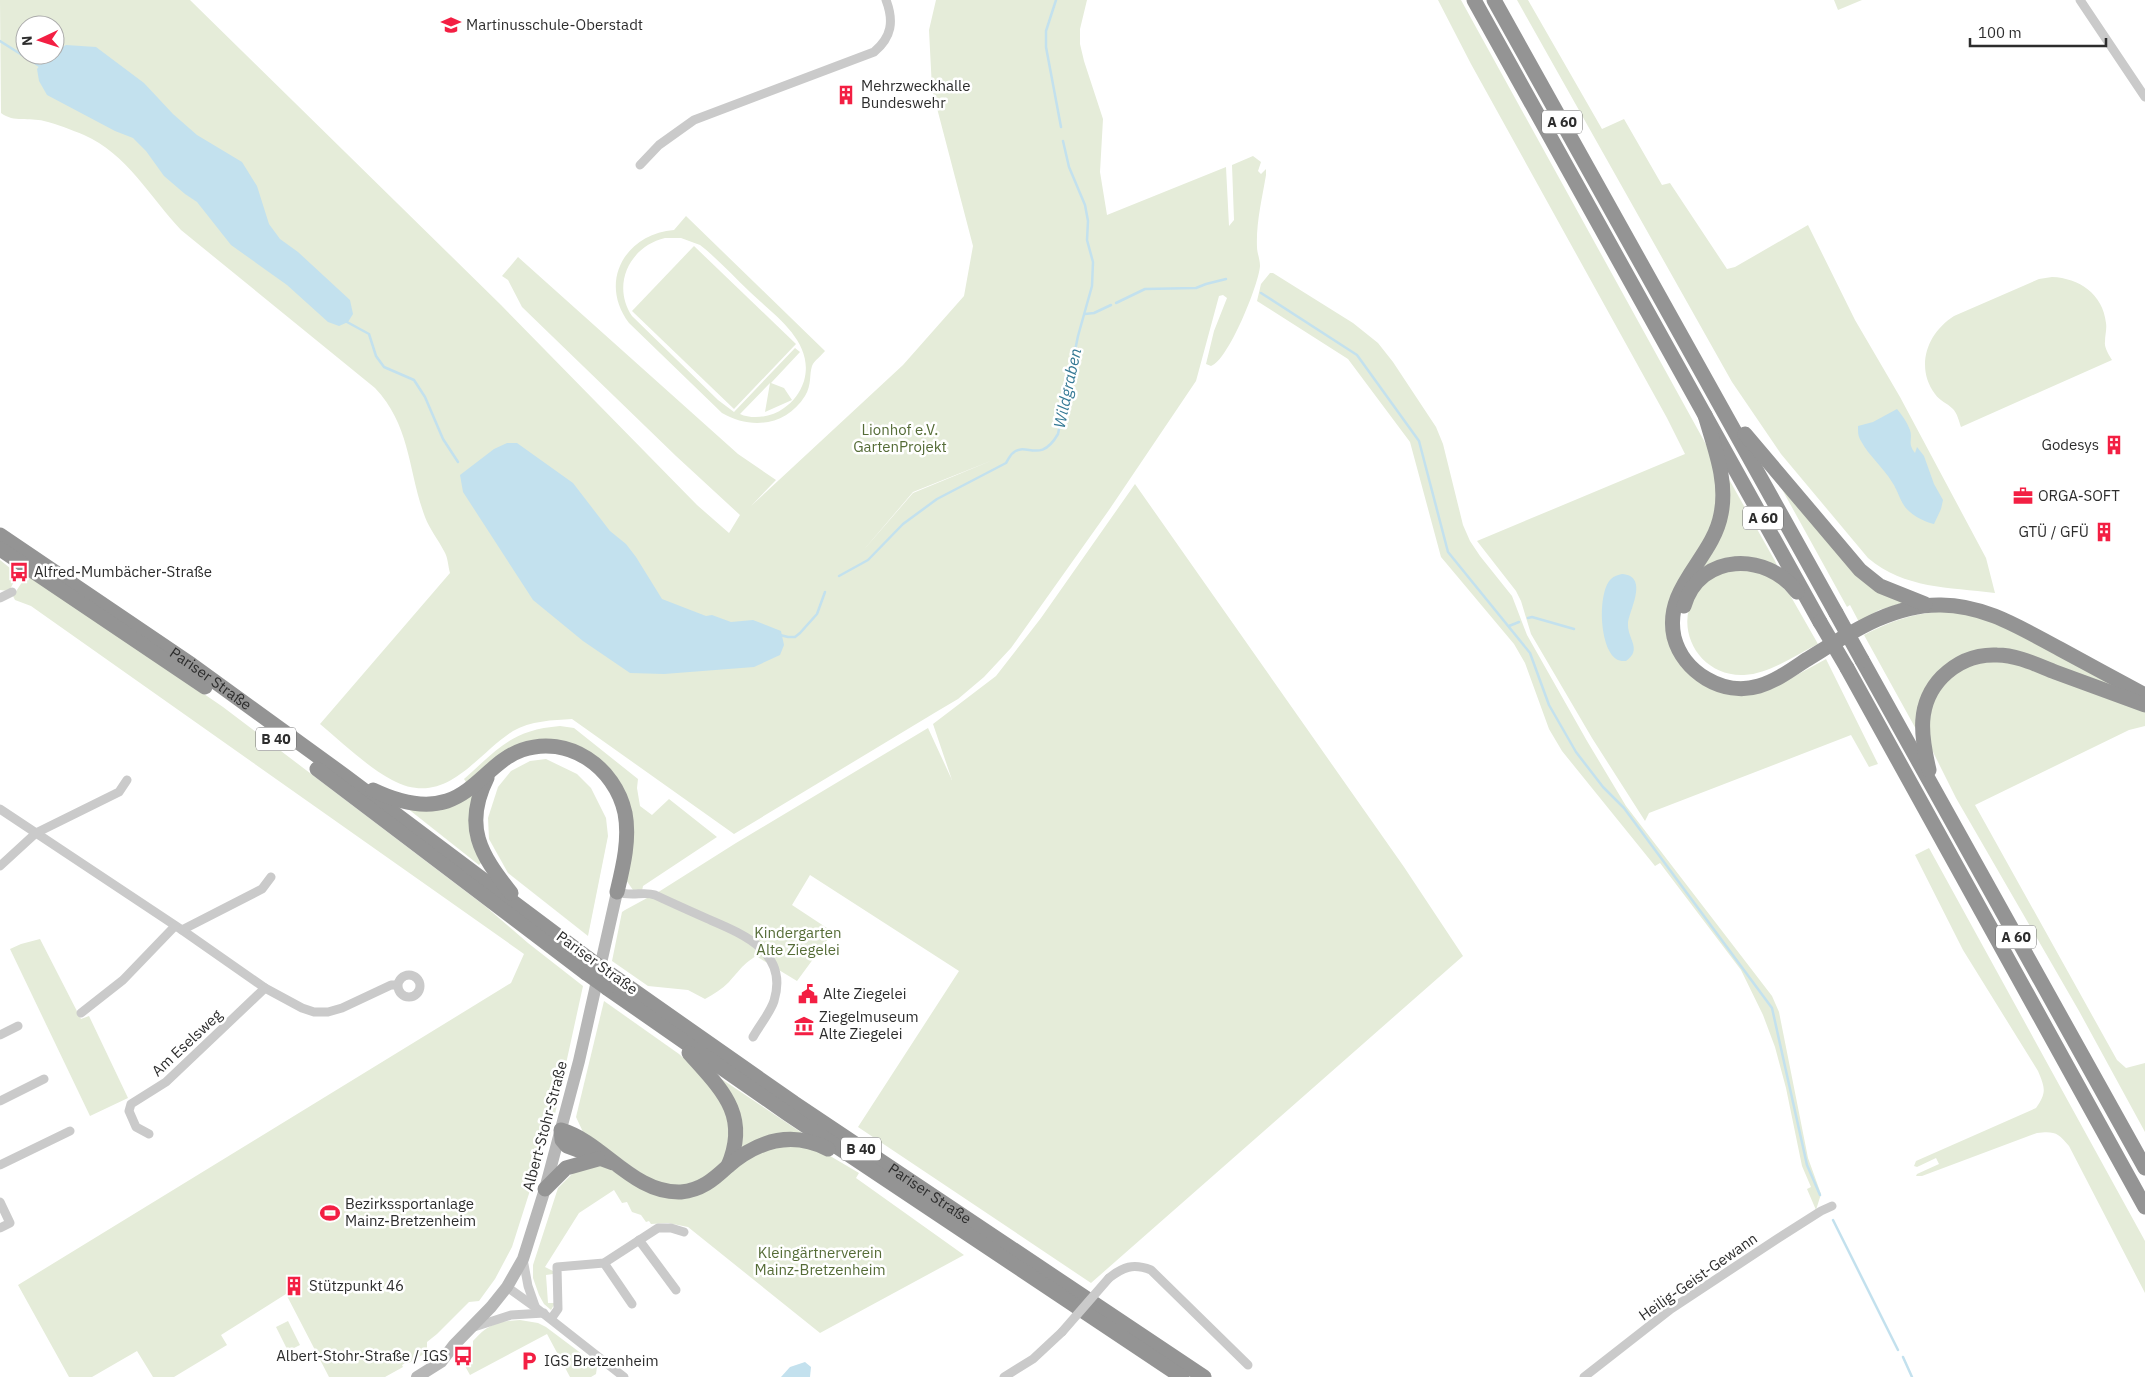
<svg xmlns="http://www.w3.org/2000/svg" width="2145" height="1377" font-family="'IBM Plex Sans',sans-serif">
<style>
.green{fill:#e5ecd9;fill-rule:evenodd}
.water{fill:#c3e1ee}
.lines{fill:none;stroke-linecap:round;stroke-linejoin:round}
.stream{stroke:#c3e1ee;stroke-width:2.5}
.street{stroke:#cacaca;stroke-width:9}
.secondary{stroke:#b7b7b7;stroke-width:12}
.highway{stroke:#949494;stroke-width:15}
.street-bridge{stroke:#cacaca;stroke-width:9}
.highway-bridge{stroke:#949494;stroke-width:15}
.labels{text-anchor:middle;stroke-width:5;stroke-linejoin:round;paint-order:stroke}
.shield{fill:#fff;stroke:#6c6c6c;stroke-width:1}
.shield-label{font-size:14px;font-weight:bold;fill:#2d2d2d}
.poi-label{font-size:15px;fill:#2d2d2d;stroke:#fff;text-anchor:start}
.park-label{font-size:15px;fill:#556c37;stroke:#fff}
.street-label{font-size:15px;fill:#2d2d2d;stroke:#fff}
.water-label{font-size:16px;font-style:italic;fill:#357995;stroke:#fff}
</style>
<rect width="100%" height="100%" fill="#fff"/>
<g class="green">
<path d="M0,0h190l311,305 196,200 32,28 11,-18 -64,-59 -154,-149 -14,-27 -6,-4 16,-19 220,197 38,26 -25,26 152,-141 61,-69 9,-50 -41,-157 -3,-59 7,-30h151l-7,29v15l4,17 19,58 -3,53 7,43 119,-48 3,59 5,-6 -2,-55 21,-9 8,6 -3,9 3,3 5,-5v6c-4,24 -10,48 -9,72 0,6 3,12 3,19 -1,18 -32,95 -49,100l-5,-2 8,-33 13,-33 -4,-3 -4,1 -23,85 -87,129 -98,138 -27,29 -26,22 -22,13 -202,122 -162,-115c-19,1 -42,2 -59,12 -38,24 -67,78 -121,49 -26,-14 -49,-37 -72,-56l130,-151c-2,-7 -2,-16 -6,-22 -6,-12 -14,-21 -19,-34 -17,-46 -14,-91 -50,-129l-194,-158c-30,-32 -55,-77 -97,-95 -12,-5 -27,-11 -40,-14 -15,-4 -30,2 -43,-8zM25,25h30v30h-30zM993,460l-80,33 -52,60 52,-61z"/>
<path d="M1438,0h23l247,448 5,12 5,51 -50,103 30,66 86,2 42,-23 52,105 -9,3 -18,-32 -202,78 -4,8 -53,-83 -61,-104 -10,-33 -5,-10 -39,-50 208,-87 -18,-36 -196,-354z"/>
<path d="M1517,0h11l74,129 22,-10 38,66 8,-2 57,86 8,-2 73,-42 47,95 45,77 86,161 9,35c-47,-6 -90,-4 -127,-35l-87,-104 -49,-72z"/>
<path d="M1834,0h28l-24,10z"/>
<path d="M686,216l139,135c-3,4 -11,10 -13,15 -3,9 0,18 -7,30 -19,30 -54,34 -83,17l-93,-90c-31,-41 -4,-89 45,-93zM665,238h16l19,7c18,14 34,32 50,47 25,24 65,50 54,89 -4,12 -11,21 -20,27 -12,9 -31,12 -44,6l30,-31 -5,29 27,-12 -8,-12 -13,-5 29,-31 -5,-4 -61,64 -16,-12 -86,-84c-21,-31 -2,-70 33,-78z"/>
<path d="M694,246l102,98 -62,65 -102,-98z"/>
<path d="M1270,273h3l80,50 25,20 15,19 43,65 7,17 20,81 7,16 10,15 32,40 15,39 60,106 39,65 146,190 7,16 29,146 13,36 -5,16 -9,-21 4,-2 -9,-21 -16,-78 -11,-41 -12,-32 -22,-45 -81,-107 -5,3 -93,-115 -13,-22 -24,-66 -11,-19 -73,-87 -31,-115 -62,-83 -91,-58 4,-17z"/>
<path d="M2052,277c27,1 51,17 54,46 1,6 -1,12 -1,19 -1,5 4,13 7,18l-151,67c-2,-6 -4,-14 -8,-18 -6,-6 -13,-8 -18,-15 -20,-27 -8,-61 19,-78l85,-37z"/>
<path d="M1773,473l80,96 53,33 -27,8 -20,12 -9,-17 -3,2z"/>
<path d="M1726,474l49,87 5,11 -77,-1v-8z"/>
<path d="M1135,484l269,383 59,89 -372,327 -233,-156 101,-156 -149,-96 -18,30 41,27 -36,49 -41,-25c-15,10 -16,14 -27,26 -7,7 -15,12 -24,17l-17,-9 -40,-4 -36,-25 10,-49 3,-2 35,-19 76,-48 192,-115 24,52 -19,-56 63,-48 45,-58z"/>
<path d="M0,560l10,8 5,12 -6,11 -9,-1z"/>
<path d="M1737,566l37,12 16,17 28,49c-23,11 -48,30 -74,31 -43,2 -70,-43 -50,-79 2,-4 5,-11 8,-14 8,-7 24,-11 35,-16z"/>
<path d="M26,576l15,6 182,125 262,199 43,37 55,43 -33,151 -6,-4 -10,45 -22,69 -17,32 -16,22 -10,1 -32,32 -10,8v10l-18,11 -1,-2 -6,4 1,2 -18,10h-56l-43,-83 -65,41 6,10 -53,32h-21l-16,-26 -45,26h-23l-51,-92 493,-302 13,-29 -493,-348 -16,-6 -2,-4z"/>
<path d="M1948,611l40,8 157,80 -130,-46 -58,6 -40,72 -53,-96c29,-15 50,-22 84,-24z"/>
<path d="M2011,660l134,52v14l-16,4 -154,75 142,255 9,8 19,-5v69l-66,-121 -123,-213 -27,-54v-39l7,-15 29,-26z"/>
<path d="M560,726l14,2 64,51 -1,9 3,18 12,9 17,-16 48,38 -74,49 -1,5 -9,-1 -7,-10 -7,-96 -71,-43 -80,44 -4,-6c34,-30 47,-49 96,-53z"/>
<path d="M546,759l31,15 14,14 15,30 2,18 -20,100 -80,-63 -19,-34 -1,-21 10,-31 13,-16 19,-10z"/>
<path d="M475,795l7,67 -3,3 -72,-57z"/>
<path d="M1929,848l216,393v52l-76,-147c-11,-13 -14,-15 -32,-13l-115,43h-6l1,-2 22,-10 -3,-6 -19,9 -3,-1 2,-5 120,-53c11,-16 9,-20 2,-37l-75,-121 -48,-95z"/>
<path d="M40,939l41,80 8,-3 39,82 -38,18 -80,-167 11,-5z"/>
<path d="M604,1001l75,53 23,21 28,37 -1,41 -20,24 -32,10 -25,-6 -69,-49 -7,-15z"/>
<path d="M717,1076l91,61 -67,16z"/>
<path d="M779,1143l41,7 39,23 -3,5 108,77 -144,78 -132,-106 -20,-4 -17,1 -2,-3 -3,1 -5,-7 -9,-3 -5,-10 -5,1 -8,-13 -35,23 -34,54 8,4v3l-7,1 2,28h7l-4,7 -7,-6 -5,-9 -6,-17v-13l25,-77 22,-22h25l58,30 79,-34z"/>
<path d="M520,1320l18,3 8,4 48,36 3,4 -1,7 -5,3h-21l-23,-43 -77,41 -9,-16 12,-14v-4c15,-17 25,-20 47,-21z"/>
<path d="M288,1321l12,24 -12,6 -12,-24z"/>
</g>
<g class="water">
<path d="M66,45l30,2 48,36 29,31 24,21 45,27 15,24 12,38 11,15 18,13 52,48 3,14 -5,8 -9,4 -11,-4 -41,-37 -56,-40 -34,-43 -12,-8 -21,-18 -18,-25 -13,-13 -18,-7 -68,-36 -8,-14 -2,-12 11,-14h7v-4z"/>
<path d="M1897,409c5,6 10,13 13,21 3,10 -3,13 5,23l2,-6 7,9 10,28 9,16 -2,9 -7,15c-8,-2 -17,-6 -24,-12 -10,-8 -11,-20 -18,-30 -9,-15 -23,-26 -31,-41 -3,-5 -3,-8 -3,-15l15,-4z"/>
<path d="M507,443h10l56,40 37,48 16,13 10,13 26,42 44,17 6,-1 19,7 22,-2 28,11 3,14 -4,10 -26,12 -90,7 -34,-1 -47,-32 -50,-41 -70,-108 -3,-17 34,-26z"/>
<path d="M1622,574c27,2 8,35 6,49 -1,16 15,26 -2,38 -3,0 -6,0 -8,-1 -19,-9 -21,-68 -7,-81 3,-3 7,-4 11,-5z"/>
<path d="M805,1362l6,5 -1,10h-29l9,-10z"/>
</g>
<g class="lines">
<g class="stream">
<path d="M1056,0l-10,31v16l15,80"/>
<path d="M0,41l41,26"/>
<path d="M1261,293l96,62 62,86 29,111 82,101 19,52 27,47 27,35 21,21 148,200 35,157 13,30"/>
<path d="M1116,303l29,-14 51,-1 10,-4 20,-5"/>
<path d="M1085,314l9,-1 17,-8"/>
<path d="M347,322l22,12 7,22 8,11 30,13 11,17 18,42 15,23"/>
<path d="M839,576l29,-16 35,-36 34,-25 69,-36c2,-3 4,-8 7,-10 13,-12 27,12 45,-19l20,-98 14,-50 1,-24 -6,-22 1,-19 -3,-16 -16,-38 -6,-26"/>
<path d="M1528,618l4,-1 42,12"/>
<path d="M1509,626l10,-4"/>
<path d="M780,635l8,2h7l5,-4 17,-19 8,-22"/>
<path d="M1833,1220l65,130"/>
<path d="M1903,1357l9,20"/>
</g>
<g class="street">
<path d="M2080,0l65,97"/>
<path d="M640,165l19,-20 35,-25 180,-68c18,-15 20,-31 12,-52"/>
<path d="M0,598l12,-6"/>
<path d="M0,809l182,121 83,58 37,20 12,4h14l14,-4 49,-23h6"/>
<path d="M0,866l36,-33 83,-41 8,-12"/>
<path d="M617,892c15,5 27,-1 38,3 17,8 35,16 53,24 35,15 81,33 66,82 -4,12 -15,25 -21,36"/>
<path d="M182,930l80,-41 9,-12"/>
<circle cx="409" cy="986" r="11"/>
<path d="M81,1013l42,-33 52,-54"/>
<path d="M0,1035l18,-9"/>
<path d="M0,1101l44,-22"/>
<path d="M149,1134l-13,-7 -7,-16 2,-7 35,-22 99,-94"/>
<path d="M0,1165l70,-34"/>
<path d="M0,1202l10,21 -10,5"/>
<path d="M639,1240l37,50"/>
<path d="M523,1259l5,27 7,20"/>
<path d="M604,1263l28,41"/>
<path d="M1109,1278c14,-11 24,-15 42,-8l97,95"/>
<path d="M507,1287l28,20 89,70"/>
<path d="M551,1319l7,-10 -1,-42 47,-4 54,-35h13l13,4"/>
<path d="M474,1327l37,-12 33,-2"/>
<path d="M1004,1377l29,-18 29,-27"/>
<path d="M1584,1377l87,-68 106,-70 44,-28 11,-5"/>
</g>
<path class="secondary" d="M417,1377l24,-15 13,-17 37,-38 16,-20 16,-28 22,-70 34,-128 38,-169"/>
<g class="highway">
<path d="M1474,0l346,622"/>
<path d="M1494,0l342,613"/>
<path d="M1705,415c9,32 23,65 16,99 -8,45 -58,73 -47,123 9,35 49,60 85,49 17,-5 32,-16 47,-26 41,-25 85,-56 135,-55 44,0 81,24 119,44 28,15 57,31 85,46"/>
<path d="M1745,434l115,136 20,16 45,18"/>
<path id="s1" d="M0,535l192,130 153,111 244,183"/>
<path d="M0,549l205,138"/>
<path d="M1684,606c16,-54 83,-54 113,-14"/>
<path d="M1862,660l283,508"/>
<path d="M1847,668l298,539"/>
<path d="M317,769l269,204"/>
<path d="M1929,770c-8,-34 -13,-66 13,-93 15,-15 34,-23 55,-22 20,0 40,10 58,17 30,11 60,22 90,33"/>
<path d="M487,778c-24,48 -7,76 24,115"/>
<path d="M373,790c23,11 49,19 74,11 30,-10 46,-41 75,-51 46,-16 93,17 103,63 5,26 -2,54 -8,79"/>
<path id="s2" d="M610,974l184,129 410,274"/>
<path d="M607,988l181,126 394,263"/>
<path d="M689,1053c33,37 61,62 39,113"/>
<path d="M613,1163l-46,-17 -5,-6 -1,-10c42,12 72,64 120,62 20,-2 32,-12 46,-25 30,-26 64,-37 101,-18"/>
<path d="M545,1189l21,-21 32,-9"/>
</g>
<path class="street-bridge" d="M1062,1332l47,-54"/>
<g class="highway-bridge">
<path d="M1836,613l26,47"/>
<path d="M1820,622l27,46"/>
<path d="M589,959l21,15"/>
<path d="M586,973l21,15"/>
</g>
</g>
<defs>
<symbol id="school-bare" viewBox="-9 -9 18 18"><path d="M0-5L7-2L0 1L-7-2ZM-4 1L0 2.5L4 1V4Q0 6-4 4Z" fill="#f31f43" stroke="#fff" stroke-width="2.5" paint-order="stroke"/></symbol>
<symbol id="building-bare" viewBox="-9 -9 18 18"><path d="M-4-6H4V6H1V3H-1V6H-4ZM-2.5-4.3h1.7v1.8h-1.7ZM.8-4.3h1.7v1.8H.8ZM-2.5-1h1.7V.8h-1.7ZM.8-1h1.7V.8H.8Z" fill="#f31f43" stroke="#fff" stroke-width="2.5" paint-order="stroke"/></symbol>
<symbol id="office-bare" viewBox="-9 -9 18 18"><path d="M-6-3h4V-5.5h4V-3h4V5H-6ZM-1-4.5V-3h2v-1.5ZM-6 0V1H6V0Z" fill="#f31f43" stroke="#fff" stroke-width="2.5" paint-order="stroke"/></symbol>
<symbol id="bus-bare" viewBox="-9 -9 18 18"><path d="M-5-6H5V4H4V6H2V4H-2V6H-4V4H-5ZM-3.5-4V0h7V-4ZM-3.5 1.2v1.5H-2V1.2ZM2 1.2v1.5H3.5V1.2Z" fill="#f31f43" stroke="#fff" stroke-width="2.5" paint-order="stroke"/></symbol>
<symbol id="civic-bare" viewBox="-9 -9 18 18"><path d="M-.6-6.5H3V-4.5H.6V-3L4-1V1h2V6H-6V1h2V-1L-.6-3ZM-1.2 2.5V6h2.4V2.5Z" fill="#f31f43" stroke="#fff" stroke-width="2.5" paint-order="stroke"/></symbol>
<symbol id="museum-bare" viewBox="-9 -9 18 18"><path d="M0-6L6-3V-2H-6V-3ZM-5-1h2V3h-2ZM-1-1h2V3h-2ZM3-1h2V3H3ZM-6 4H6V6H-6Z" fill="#f31f43" stroke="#fff" stroke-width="2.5" paint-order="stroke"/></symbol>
<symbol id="stadium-bare" viewBox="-9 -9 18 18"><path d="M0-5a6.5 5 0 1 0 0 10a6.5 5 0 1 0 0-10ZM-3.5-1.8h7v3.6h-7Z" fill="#f31f43" stroke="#fff" stroke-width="2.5" paint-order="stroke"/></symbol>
<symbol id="parking-bare" viewBox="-9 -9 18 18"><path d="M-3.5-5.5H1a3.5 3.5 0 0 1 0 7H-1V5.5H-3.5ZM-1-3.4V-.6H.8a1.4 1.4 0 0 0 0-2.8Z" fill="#f31f43" stroke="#fff" stroke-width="2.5" paint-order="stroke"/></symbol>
</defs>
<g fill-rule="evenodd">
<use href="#school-bare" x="437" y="11" width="28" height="28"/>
<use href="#building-bare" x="832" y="81" width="28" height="28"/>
<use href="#building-bare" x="2100" y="431" width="28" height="28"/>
<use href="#office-bare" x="2009" y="482" width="28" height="28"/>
<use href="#building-bare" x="2090" y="518" width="28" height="28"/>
<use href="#bus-bare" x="5" y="558" width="28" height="28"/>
<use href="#civic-bare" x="794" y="980" width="28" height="28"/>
<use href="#museum-bare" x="790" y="1012" width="28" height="28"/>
<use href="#stadium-bare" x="316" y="1199" width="28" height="28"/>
<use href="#building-bare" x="280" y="1272" width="28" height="28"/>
<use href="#bus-bare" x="449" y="1342" width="28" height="28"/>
<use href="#parking-bare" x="515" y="1347" width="28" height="28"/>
</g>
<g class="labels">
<g class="shield">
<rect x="1542" y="110.5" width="40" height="23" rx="4"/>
<rect x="1743" y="506.5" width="40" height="23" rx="4"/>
<rect x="256" y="727.5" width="40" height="23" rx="4"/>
<rect x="1996" y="925.5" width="40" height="23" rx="4"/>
<rect x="841" y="1137.5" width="40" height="23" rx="4"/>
</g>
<g class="shield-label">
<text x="1562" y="127">A 60</text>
<text x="1763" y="523">A 60</text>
<text x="276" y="744">B 40</text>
<text x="2016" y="942">A 60</text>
<text x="861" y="1154">B 40</text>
</g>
<g class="poi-label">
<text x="466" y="30">Martinusschule-Oberstadt</text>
<text x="861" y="91">Mehrzweckhalle<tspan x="861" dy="17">Bundeswehr</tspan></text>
<text x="2099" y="450" text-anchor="end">Godesys</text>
<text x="2038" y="501">ORGA-SOFT</text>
<text x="2089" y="537" text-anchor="end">GTÜ / GFÜ</text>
<text x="34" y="577">Alfred-Mumbächer-Straße</text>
<text x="823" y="999">Alte Ziegelei</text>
<text x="819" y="1022">Ziegelmuseum<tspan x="819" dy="17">Alte Ziegelei</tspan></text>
<text x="345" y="1209">Bezirkssportanlage<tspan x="345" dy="17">Mainz-Bretzenheim</tspan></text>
<text x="309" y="1291">Stützpunkt 46</text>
<text x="448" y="1361" text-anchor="end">Albert-Stohr-Straße / IGS</text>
<text x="544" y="1366">IGS Bretzenheim</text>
</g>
<g class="park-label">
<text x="900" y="435">Lionhof e.V.<tspan x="900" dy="17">GartenProjekt</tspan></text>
<text x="798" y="938">Kindergarten<tspan x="798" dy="17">Alte Ziegelei</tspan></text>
<text x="820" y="1258">Kleingärtnerverein<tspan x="820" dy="17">Mainz-Bretzenheim</tspan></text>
</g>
<g class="street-label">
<text dy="5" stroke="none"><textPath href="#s1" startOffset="255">Pariser Straße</textPath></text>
<text transform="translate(597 963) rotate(36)" y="5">Pariser Straße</text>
<text transform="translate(187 1043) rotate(-43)" y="5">Am Eselsweg</text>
<text transform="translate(545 1126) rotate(-75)" y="5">Albert-Stohr-Straße</text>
<text dy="5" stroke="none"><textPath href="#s2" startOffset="388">Pariser Straße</textPath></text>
<text transform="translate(1698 1277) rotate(-35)" y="5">Heilig-Geist-Gewann</text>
</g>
<g class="water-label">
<text transform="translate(1067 388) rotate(-78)" y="6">Wildgraben</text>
</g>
</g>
<g transform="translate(40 40) rotate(266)"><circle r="24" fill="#ffffff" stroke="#ababab"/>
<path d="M0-4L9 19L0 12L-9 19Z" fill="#f31f43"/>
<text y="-8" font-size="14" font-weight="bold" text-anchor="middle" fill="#2d2d2d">N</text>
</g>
<path d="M1970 38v8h136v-8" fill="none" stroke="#2d2d2d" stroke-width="2.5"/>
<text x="1978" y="38" font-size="15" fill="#2d2d2d" stroke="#ffffff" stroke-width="4" paint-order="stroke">100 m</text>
</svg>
